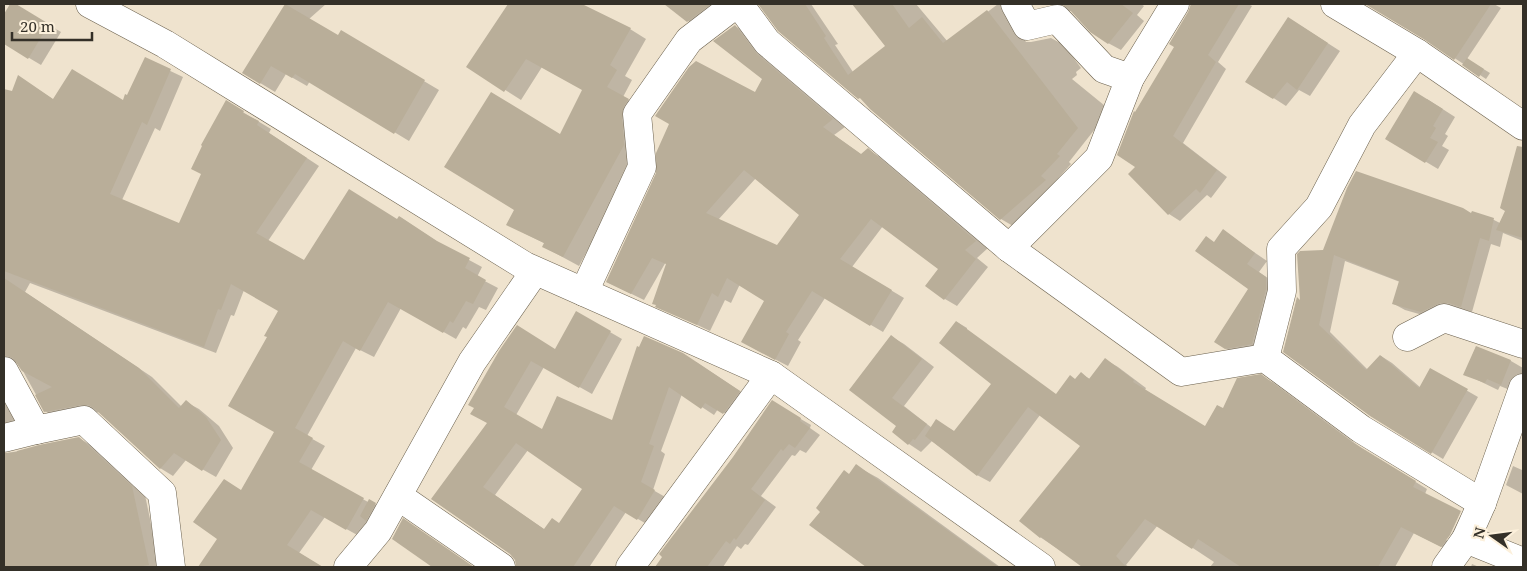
<svg xmlns="http://www.w3.org/2000/svg" width="1527" height="571" font-family="'Noto Serif',serif">
<style>
.shadow{fill:#0003;fill-rule:evenodd}
.building{fill:#b9ae99;fill-rule:evenodd}
.lines{fill:none;stroke-linecap:round;stroke-linejoin:round}
.minor-casing{stroke:#6a604d;stroke-width:29}
.minor{stroke:#fff;stroke-width:28}
</style>
<rect width="100%" height="100%" fill="#efe3ce"/>
<g class="shadow">
<path d="M11,4h3l47,28 -20,33 -37,-22v-27z"/>
<path d="M287,4h39l-17,15 29,18 3,-5 98,58 -30,51 -99,-60 -3,5 -21,-12 -11,18 -31,-19z"/>
<path d="M509,4h63l21,13 37,12 16,10 -21,37 7,4 -9,17 21,12 -4,45 -61,112 -35,-19 2,-3 -22,-11 36,-97 24,-46 -42,-23 -21,33 -53,-34z"/>
<path d="M666,4h66l-31,24 -13,-7z"/>
<path d="M760,4h51l27,40 -3,1 18,27 34,-26 -33,-42h62l32,38 50,-38h5l23,38h5l20,-4 13,7 17,23 -5,4 1,3 -5,4 38,31 -41,52 2,2 -18,20 4,4 -44,38 -12,-7 -136,-117 -86,-72z"/>
<path d="M1054,4h87l3,2 -7,9 7,6 -23,29 -13,-7 -36,-32h-6z"/>
<path d="M1197,4h51l4,2 -34,56 8,7 -43,74 44,34 -16,21 -4,-3 -27,26 -11,-7 -39,-40 7,-7 38,-120z"/>
<path d="M1368,4h126l7,4 -34,51 23,14 -4,6 -60,-40z"/>
<path d="M735,26l12,7 22,29 76,65 -11,8 28,20 6,-5 12,7 108,91 -11,10 11,9 -31,39 -12,-7 -6,-30 -56,-43 -31,41 52,31 -21,34 -58,-34 -27,42 3,2 -13,24 -33,-17 10,-49 -25,-16 -9,19 -6,-3 -15,31 -53,-25 11,-45 -1,-1 -23,40 -37,-18 148,-189 9,-14zM756,178l44,37 -22,32 -60,-27z"/>
<path d="M1301,26l39,25 -30,45 -11,-6 -13,16 -39,-25z"/>
<path d="M145,59l38,18 -23,54 -5,-3 -33,72 58,25 22,-51 24,-72 45,27 -2,4 50,33 -51,75 37,20 93,-41 2,-3 45,30 37,20 -5,10 21,11 -12,22 -7,-3 -13,22 -3,-2 -7,12 -55,-31 -27,49 -18,-9 -49,88 18,10 -14,24 57,32 1,-1 19,10 -9,16 -11,-7 -9,16 -34,-19 -26,36 23,14h-119l-2,-2 18,-26 23,-48 34,-59 -8,-95 12,-27 -36,-20 -10,26 -3,-1 -15,38 -186,-70 -5,9 127,85 30,30 4,-5 13,7 20,17 14,22 -17,29 -30,-17 -13,16 -13,-8 -60,-56 -42,7 -13,-8 -27,-49 -9,2 -5,5v-32l7,-2 -7,-4v-241l8,3 7,-16 35,23 69,1 5,-4z"/>
<path d="M1427,99l28,18 -10,17 3,2 -6,10 7,4 -11,19 -52,-31z"/>
<path d="M1514,163l9,3v75l-20,-8 -3,14 -9,-3 -19,68 -11,-3 -9,-1 -19,10 -28,-8 -11,-6 6,-22 -55,-21 -15,71 38,38 13,-14 11,7 29,25 10,-18 47,27 -35,62 -73,-44 -69,-113 23,-51 148,-37 22,6 6,3 6,-13z"/>
<path d="M1223,231l44,30 -8,11 19,13 -13,66 -27,4 -13,-7 25,-59z"/>
<path d="M577,313l45,26 -30,55 -48,-27 -28,48 27,16 69,-9 84,-60 56,37 -16,21 -18,-11 -4,6 -32,-21 -21,57 4,3 -12,36 14,8 -17,28 -24,-14 -36,54 1,1h-73l-2,-7 -5,-6 -79,-55 56,-76 12,-72 56,-1zM528,450l56,39 -24,35 -15,6 -50,-35z"/>
<path d="M957,322l10,6v2l94,69 20,-25 9,5 16,-19 12,7 28,21 -1,2 60,37 56,-51 13,7 90,67 63,39 -2,5 21,46 2,1 14,-28 11,6 -19,34 -40,-20 -19,34h-185l4,-5 -56,-37 -32,40 3,2h-49l2,-2 -42,-28 42,-91 -42,-31 -50,67 -13,-7 -45,-34 -11,11 -12,-8 -16,-12 5,-6 -47,-36 41,-53 12,7 30,23 -30,39 28,22h17l6,4 38,-49z"/>
<path d="M1476,347l35,14 12,7v19l-3,7 -20,-8 -2,4 -33,-16z"/>
<path d="M4,389l20,38 -20,10z"/>
<path d="M772,402l39,23 -1,3 10,7 -14,18 -6,-3 -5,6 -3,-1 -31,41 15,11 -28,38 -3,-1 -4,5 -4,-3 -14,21h-67z"/>
<path d="M79,438l13,8 53,49 15,72h-156v-113z"/>
<path d="M856,466l22,12 122,89h-132l-57,-42z"/>
<path d="M1513,466l9,4 1,-3v27l-17,-9z"/>
<path d="M1472,564l7,3h-8z"/>
</g>
<g class="building">
<path d="M10,4h6l33,20 -21,35 -24,-15v-30z"/>
<path d="M285,4l53,31 3,-5 84,50 -31,54 -99,-60 -3,4 -21,-12 -11,18 -18,-11z"/>
<path d="M508,4h74l49,24 -21,37 7,5 -10,17 22,12 -5,7 -2,9 2,30 -61,112 -21,-10 2,-4 -38,-18 8,-15 -70,-43 47,-75 69,42 22,-44 -56,-31 -22,33 -38,-25z"/>
<path d="M664,4h47l-24,18z"/>
<path d="M758,4h47l21,32 -2,2 24,37 37,-29 -33,-42h40l17,24 13,-11 21,26 44,-33 91,118 -21,26 3,2 -19,20 5,4 -46,40 -130,-111 -10,-11 -2,1 -80,-68z"/>
<path d="M1054,4h67l12,9 -25,31 -18,-12 -22,-24 -6,-4z"/>
<path d="M1191,4h48l-31,51 8,7 -43,74 44,34 -17,23 -4,-4 -28,26 -40,-41 7,-7 -18,-12 17,-44 1,1 39,-65 -5,-3 19,-32z"/>
<path d="M1365,4h126l-37,56 -29,-20z"/>
<path d="M1288,17l40,26 -31,47 -10,-8 -14,17 -28,-17z"/>
<path d="M735,25l22,29 76,65 -10,8 38,27 7,-6 108,93 -11,9 11,9 -32,41 -19,-14 13,-17 -67,-50 -31,40 52,31 -22,36 -58,-35 -26,41 3,2 -14,26 -34,-18 23,-41 -37,-23 -9,19 -6,-4 -15,32 -42,-18 1,-2 -4,-1 14,-40 -14,-6 -21,36 -25,-12 50,-109v-20l13,-29 -14,-8 34,-49 7,-6 59,31 7,-13 -49,-38zM744,170l55,45 -22,30 -71,-32z"/>
<path d="M145,57l26,12 -24,56 -5,-3 -32,72 69,29 22,-49 -10,-5 11,-23 -1,-1 25,-45 18,11 -1,2 16,8 -2,4 50,33 -51,75 48,27 45,-71 48,30 2,-3 38,25 33,17 -5,10 21,12 -13,24 -7,-3 -13,22 -3,-2 -7,12 -55,-31 -28,49 -17,-10 -48,87 18,10 -14,24 65,36 -18,32 -35,-20 -24,35 36,22h-125l19,-28 -24,-17 31,-43 17,11 33,-58 -46,-26 39,-69 -3,-1 14,-25 -47,-27 -10,26 -3,-1 -14,38 -200,-76v-182l8,2 6,-16 35,24 19,-30 51,31 2,-6 2,1z"/>
<path d="M1467,58l17,11 -5,8 -17,-12z"/>
<path d="M1414,91l29,18 -10,17 3,2 -6,10 8,4 -13,21 -40,-24z"/>
<path d="M1517,146l6,1v91l-27,-8 9,-19 -5,-3z"/>
<path d="M1356,171l107,37 8,5 1,-2 22,7 -5,23 -9,-3 -19,69 -12,-4h-9l-19,9 -29,-8 7,-23 -65,-26 -15,70 47,45 14,-15 39,33 11,-20 38,21 -37,65 -61,-38 -87,-64 14,-55 3,3 -3,-46 3,-3 23,-1 24,-62z"/>
<path d="M1223,229l32,24 -8,11 19,13v12l-14,55 -27,5 -11,-7 34,-53 -53,-38 11,-15 8,6z"/>
<path d="M4,278l135,90 40,40 7,-8 20,17 15,23 -19,31 -28,-18 -14,16 -65,-60 -6,-4h-8l-37,7 -9,-17 17,-8 -30,-16 -9,-13 -9,-3z"/>
<path d="M576,311l35,20 -32,57 -48,-27 -27,46 38,22 15,-33 55,24 25,-74 2,1 5,-11 39,17 57,38 -17,23 -18,-11 -4,6 -32,-22 -20,57 5,2 -13,36 14,8 -18,30 -23,-14 -41,61h-57l-1,-7 -5,-6 -79,-55 56,-76 -17,-9 4,-6 -6,-3 31,-54 18,-26 38,24zM516,443l66,46 -23,34 -7,-5 -8,11 -61,-42z"/>
<path d="M956,321l100,73 14,-19 5,4 6,-7 8,7 16,-21 29,22 -1,2 72,44 12,-21 6,3 14,-30 24,-4 91,68 64,39 -3,6 48,24 -11,24 -9,12 -40,-20 -23,40h-137l-43,-28 -6,10 -47,-30 -29,37 10,11h-44l-41,-30 -1,1 -21,-17 61,-75 -52,-39 -51,69 -52,-40 11,-17 18,12 37,-47 -52,-41z"/>
<path d="M891,335l31,24 -30,39 35,26 -12,16 -2,-1 -5,6 -16,-13 4,-6 -47,-36z"/>
<path d="M1476,346l35,14 -10,25 -14,-6 -2,4 -22,-8z"/>
<path d="M772,400l29,18 -1,3 10,7 -15,20 -6,-4 -6,7 -2,-2 -30,40 14,11 -29,40 -2,-2 -4,6 -4,-3 -19,26h-52l7,-10 -3,-3 74,-97z"/>
<path d="M79,437l53,49 17,79 -12,2h-133v-114l13,-1v-1l22,-6z"/>
<path d="M856,464l142,103h-132l-57,-42 11,-13 -4,-4 28,-38 5,4z"/>
<path d="M369,499l7,4 -10,18 -6,-5z"/>
<path d="M403,518l71,49h-42l-40,-28z"/>
</g>
<g class="lines">
<defs>
<g id="minor">
<path d="M90,4l75,40 360,222 246,109 270,192"/>
<path d="M739,4l28,38 242,206 172,124 84,-14 96,71 121,74"/>
<path d="M1015,4l12,22 30,-7 47,50 26,9"/>
<path d="M1335,4l82,49 106,73"/>
<path d="M1009,248l90,-90 31,-80 45,-74"/>
<path d="M584,292l58,-125 -5,-53 52,-74 47,-36"/>
<path d="M1407,337l37,-19 79,26"/>
<path d="M1265,358l17,-67 -1,-42 38,-42 43,-82 55,-72"/>
<path d="M4,371l32,59 48,-10 78,73 9,74"/>
<path d="M4,438l32,-8"/>
<path d="M398,496l103,71"/>
<path d="M1466,539l57,23"/>
<path d="M348,567l30,-36 94,-169 63,-91"/>
<path d="M630,567l141,-192"/>
<path d="M1446,567l20,-28 16,-36 41,-115"/>
</g>
</defs>
<use href="#minor" class="minor-casing"/>
<use href="#minor" class="minor"/>
</g>
<rect width="1527" height="571" fill="none" stroke="#343028" stroke-width="10"/>
<g transform="translate(1492 536) rotate(284)" stroke="#fcf0db" stroke-width="4" paint-order="stroke">
<path d="M0-4L9 19L0 12L-9 19Z" fill="#343028"/>
<text y="-8" font-size="14" font-weight="bold" text-anchor="middle" fill="#343028">N</text>
</g>
<path d="M12 32v8h80v-8" fill="none" stroke="#343028" stroke-width="2.5"/>
<text x="20" y="32" font-size="15" fill="#343028" stroke="#fcf0db" stroke-width="4" paint-order="stroke">20 m</text>
</svg>
